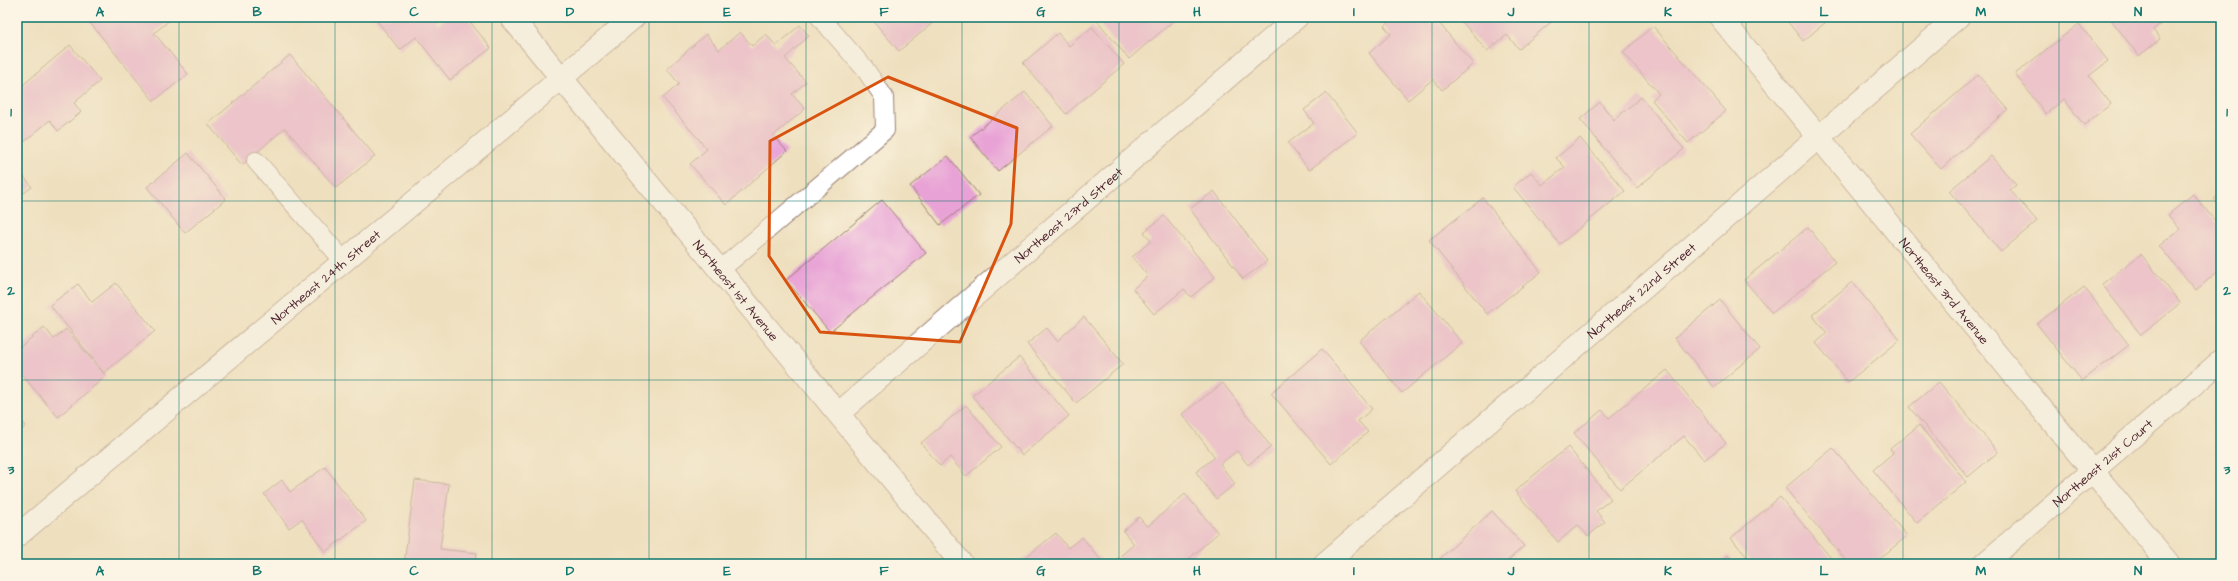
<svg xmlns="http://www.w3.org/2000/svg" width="2238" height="581" font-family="'Architects Daughter',sans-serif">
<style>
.building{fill:#e8a2d6}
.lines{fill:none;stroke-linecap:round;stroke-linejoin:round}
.service-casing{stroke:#9c8075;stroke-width:20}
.minor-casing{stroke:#9c8075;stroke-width:24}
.service{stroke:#fff;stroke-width:18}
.minor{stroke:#fff;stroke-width:22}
.marked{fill:none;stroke:#d8530f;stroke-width:3;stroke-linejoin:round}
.grid{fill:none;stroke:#0f766e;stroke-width:1;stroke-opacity:0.55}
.labels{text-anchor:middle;stroke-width:3;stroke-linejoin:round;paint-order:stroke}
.street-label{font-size:13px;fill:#4a1f2b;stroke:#fcf5e5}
.neatline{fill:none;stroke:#0f766e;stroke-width:1.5}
.grid-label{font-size:13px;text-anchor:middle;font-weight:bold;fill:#0f766e}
</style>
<rect width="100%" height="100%" fill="#fcf5e5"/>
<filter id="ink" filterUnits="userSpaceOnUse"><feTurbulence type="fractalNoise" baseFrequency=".025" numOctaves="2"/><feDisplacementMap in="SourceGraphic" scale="8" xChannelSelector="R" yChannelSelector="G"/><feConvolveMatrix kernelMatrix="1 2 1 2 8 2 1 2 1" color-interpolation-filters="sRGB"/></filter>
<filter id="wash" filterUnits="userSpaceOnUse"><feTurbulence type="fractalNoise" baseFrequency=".012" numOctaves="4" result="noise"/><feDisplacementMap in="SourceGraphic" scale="16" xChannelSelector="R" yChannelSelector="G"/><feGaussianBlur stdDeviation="0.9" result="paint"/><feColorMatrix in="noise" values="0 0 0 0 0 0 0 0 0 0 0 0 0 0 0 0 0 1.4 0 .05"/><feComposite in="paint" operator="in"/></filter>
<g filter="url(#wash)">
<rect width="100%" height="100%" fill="#eee0bf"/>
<g id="blocks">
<g class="building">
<path d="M89,17h81l1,2 -17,14 34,41 -34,27 -67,-82z"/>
<path d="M374,17h58l6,7 8,-7h20l25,31 -41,32 -34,-43 -16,13z"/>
<path d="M870,17h70l-41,34z"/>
<path d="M1094,17h84l-49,42z"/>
<path d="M1394,17h40l39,47 -31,26 -9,-11 -25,21 -39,-47 22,-19 -7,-8z"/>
<path d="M1458,17h99l-38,32 -12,-14 -20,16z"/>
<path d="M1784,17h48l-29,24z"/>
<path d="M2109,17h60l-16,13 7,9 -21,17z"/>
<path d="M2079,24l29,37 -19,15 22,28 -27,21 -20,-26 -18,15 -31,-40z"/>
<path d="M800,25l9,11 -24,22 21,24 -14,12 13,15 -32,27 14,15 -61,54 -36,-41 17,-15 -44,-51 16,-14 -12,-15 39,-35 13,16 21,-18 12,14 14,-12 10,12z"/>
<path d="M1653,26l73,85 -38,32 -36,-43 7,-6 -36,-42z"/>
<path d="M1092,27l32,37 -58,50 -43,-51 35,-30 11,13z"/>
<path d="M70,45l30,36 -26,22 7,9 -23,19 -8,-11 -31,26 -2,-3v-53z"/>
<path d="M290,55l85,101 -39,32 -51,-60 -43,37 -34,-41z"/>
<path d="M1978,75l30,34 -67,60 -31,-35z"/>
<path d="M1025,92l28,34 -55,45 -28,-34z"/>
<path d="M1326,93l32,40 -49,37 -21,-27 26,-20 -10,-13z"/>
<path d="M1641,97l43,52 -47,39 -57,-69 20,-17 14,18z"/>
<path d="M1580,138l45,53 -65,53 -47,-57 18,-15 11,13 23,-18 -9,-9z"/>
<path d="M188,153l38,46 -41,34 -38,-46z"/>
<path d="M948,156l31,39 -39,30 -30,-39z"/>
<path d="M1991,156l25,29 -6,5 27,31 -36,31 -52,-61z"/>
<path d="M17,168l15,19 -15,11z"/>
<path d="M1214,191l53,70 -24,18 -53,-70z"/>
<path d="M2221,193v14l-7,-8z"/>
<path d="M2193,194l28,34v41l-25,21 -37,-44 21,-17 -12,-14z"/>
<path d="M1483,198l58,74 -54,42 -58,-74z"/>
<path d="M882,200l44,53 -96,79 -44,-52z"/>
<path d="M1164,216l51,61 -24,20 -7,-8 -30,25 -21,-25 15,-13 -16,-19 19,-16 -7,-9z"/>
<path d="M1808,227l27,35 -63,51 -28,-33z"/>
<path d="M2141,254l39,49 -39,32 -39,-51z"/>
<path d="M1852,282l48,58 -52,42 -32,-39 11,-10 -15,-18z"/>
<path d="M116,283l39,48 -51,42 -54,-68 28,-21 14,18z"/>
<path d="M2084,287l45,58 -47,36 -45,-57z"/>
<path d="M1419,291l43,52 -60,50 -43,-52z"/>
<path d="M1720,300l40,49 -46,38 -39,-49z"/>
<path d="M1084,317l39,47 -47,39 -49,-59 20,-16 10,13z"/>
<path d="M44,327l10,12 12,-10 40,47 -48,41 -41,-48v-19z"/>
<path d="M1322,349l50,60 -14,12 10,11 -37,32 -60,-71z"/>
<path d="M1019,357l50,59 -47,39 -50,-59z"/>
<path d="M1667,370l59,73 -22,17 -20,-24 -64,53 -46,-56 28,-23 7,8z"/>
<path d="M1939,382l59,70 -30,25 -59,-70z"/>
<path d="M1223,383l48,64 -23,18 -11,-14 -17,13 15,20 -19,15 -20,-27 19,-15 -33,-43z"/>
<path d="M966,405l35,42 -35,29 -16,-19 -10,9 -19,-23z"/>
<path d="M17,416l9,10 -9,7z"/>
<path d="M1919,425l47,57 -49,41 -44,-53 20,-17 -3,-4z"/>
<path d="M1568,447l43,52 -15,12 9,11 -17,14 -10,-11 -20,17 -43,-51z"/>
<path d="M1833,448l74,88 -34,28h-24l-64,-76z"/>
<path d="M325,467l41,54 -41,31 -23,-33 -13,9 -25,-34 18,-14 8,12z"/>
<path d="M415,480l34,4 -9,65 37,4 -2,11h-71z"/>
<path d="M1185,494l33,39 -35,31h-62l-4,-5 17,-15 -11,-13 16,-14 8,10z"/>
<path d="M1780,497l56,67h-83l-22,-26z"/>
<path d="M1492,511l32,35 -18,16 2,2h-74z"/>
<path d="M1056,533l12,15 14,-11 22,27h-80l-3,-3z"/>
<path d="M1728,555l7,9h-17z"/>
</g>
</g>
</g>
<g filter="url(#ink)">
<use href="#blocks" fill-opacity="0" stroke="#9c8075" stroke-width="1"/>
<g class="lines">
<defs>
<g id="service">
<path d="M256,161l88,100"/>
<path d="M720,270l165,-140 -1,-33 -19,-28 -45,-52"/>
</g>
<g id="minor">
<path id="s1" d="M511,17l451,547"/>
<path id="s2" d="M1720,17l449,547"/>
<path id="s3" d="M839,413l458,-396"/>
<path id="s4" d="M17,536l617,-519"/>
<path id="s5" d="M1324,564l634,-547"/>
<path id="s6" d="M1984,564l237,-203"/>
</g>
</defs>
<use href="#service" class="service-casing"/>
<use href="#minor" class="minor-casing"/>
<use href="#service" class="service"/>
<use href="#minor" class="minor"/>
</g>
</g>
<path d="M0 0H2238V581H0ZM888,77l129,51 -6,96 -51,118 -140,-10 -51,-76 1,-115z" fill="#eee0bf" fill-opacity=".55" fill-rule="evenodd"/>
<path class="marked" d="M888,77l129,51 -6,96 -51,118 -140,-10 -51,-76 1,-115z"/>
<path class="grid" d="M179,17v547M335,17v547M492,17v547M649,17v547M806,17v547M962,17v547M1119,17v547M1276,17v547M1432,17v547M1589,17v547M1746,17v547M1903,17v547M2059,17v547M17,201h2204M17,380h2204"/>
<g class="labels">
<g class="street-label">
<text dy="5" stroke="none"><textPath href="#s3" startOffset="303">Northeast 23rd Street</textPath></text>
<text dy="5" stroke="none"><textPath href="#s4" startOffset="403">Northeast 24th Street</textPath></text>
<text dy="5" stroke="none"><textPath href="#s1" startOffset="354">Northeast 1st Avenue</textPath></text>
<text dy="5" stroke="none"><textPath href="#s5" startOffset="419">Northeast 22nd Street</textPath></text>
<text dy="5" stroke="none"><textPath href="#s2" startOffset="354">Northeast 3rd Avenue</textPath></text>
<text dy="5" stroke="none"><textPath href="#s6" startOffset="156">Northeast 21st Court</textPath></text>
</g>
</g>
<rect width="2238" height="581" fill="none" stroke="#fcf5e5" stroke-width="44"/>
<rect x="22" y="22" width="2194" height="537" class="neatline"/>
<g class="grid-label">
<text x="100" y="16">A</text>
<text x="257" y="16">B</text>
<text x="414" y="16">C</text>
<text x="570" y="16">D</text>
<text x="727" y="16">E</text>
<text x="884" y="16">F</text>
<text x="1041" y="16">G</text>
<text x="1197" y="16">H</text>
<text x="1354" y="16">I</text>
<text x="1511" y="16">J</text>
<text x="1668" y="16">K</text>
<text x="1824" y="16">L</text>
<text x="1981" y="16">M</text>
<text x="2138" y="16">N</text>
<text x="11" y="116">1</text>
<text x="2227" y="116">1</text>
<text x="11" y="295">2</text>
<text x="2227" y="295">2</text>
<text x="11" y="474">3</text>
<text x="2227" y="474">3</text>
<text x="100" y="575">A</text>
<text x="257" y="575">B</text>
<text x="414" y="575">C</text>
<text x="570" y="575">D</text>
<text x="727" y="575">E</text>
<text x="884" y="575">F</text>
<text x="1041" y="575">G</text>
<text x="1197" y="575">H</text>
<text x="1354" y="575">I</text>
<text x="1511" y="575">J</text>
<text x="1668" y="575">K</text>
<text x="1824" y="575">L</text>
<text x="1981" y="575">M</text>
<text x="2138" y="575">N</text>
</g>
</svg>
